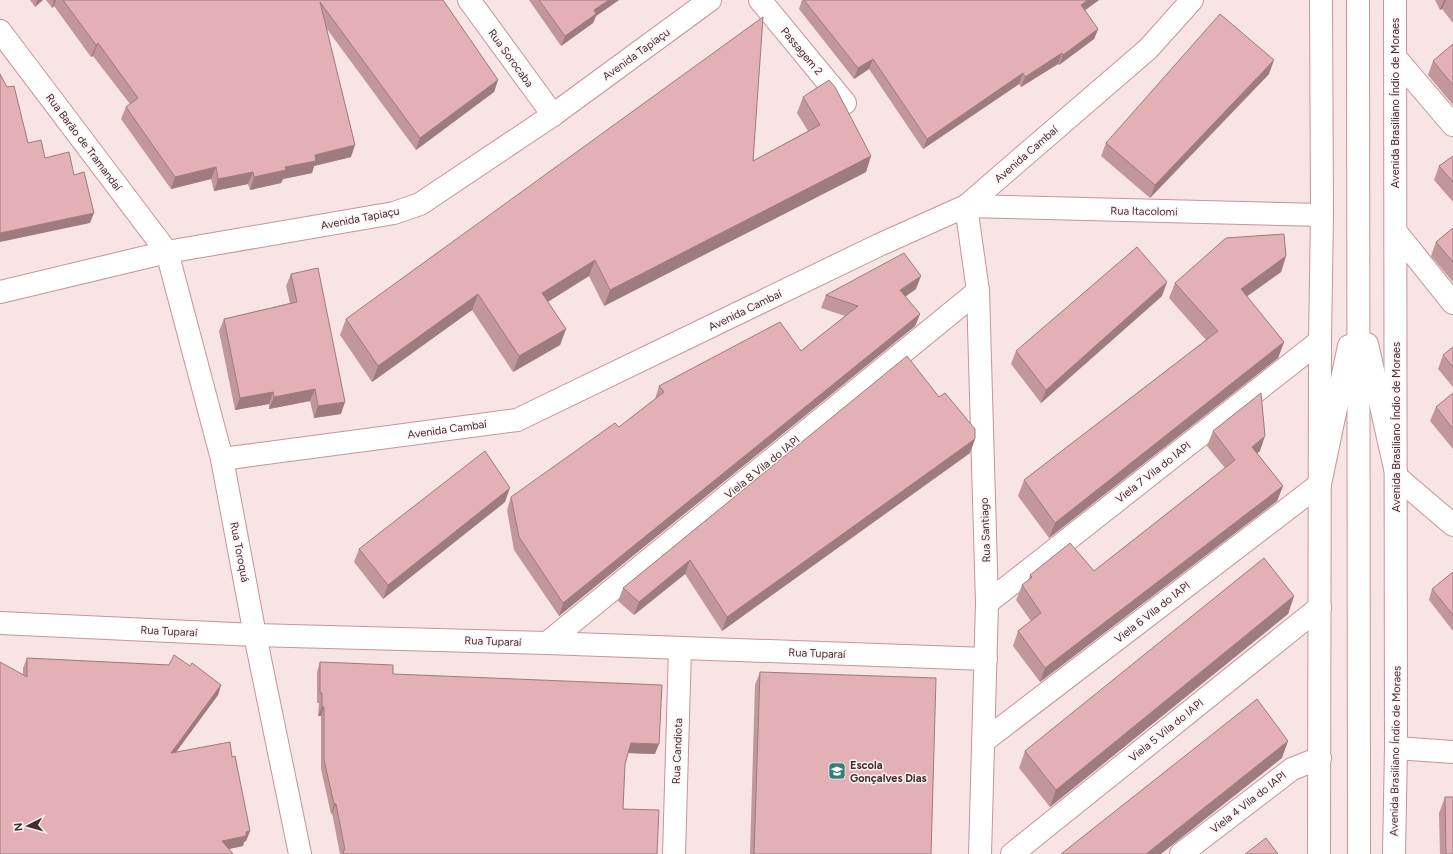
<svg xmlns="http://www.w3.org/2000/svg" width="1453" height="854" font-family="Figtree,sans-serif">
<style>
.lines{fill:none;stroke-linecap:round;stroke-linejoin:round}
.minor-casing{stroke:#c5959a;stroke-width:24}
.major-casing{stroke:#c5959a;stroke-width:24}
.minor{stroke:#fff;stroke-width:22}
.major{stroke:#fff;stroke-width:22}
.wall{fill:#c2979c}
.shaded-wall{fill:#9e7b7f}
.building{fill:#e2b0b5;stroke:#9e7b7f}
.labels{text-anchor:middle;stroke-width:3;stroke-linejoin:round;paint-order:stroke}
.street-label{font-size:11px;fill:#422e30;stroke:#fef3f4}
.poi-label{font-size:11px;font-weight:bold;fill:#422e30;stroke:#fef3f4;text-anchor:start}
</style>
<rect width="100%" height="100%" fill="#f8e3e5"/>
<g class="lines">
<defs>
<g id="minor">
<path d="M469,0l84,115"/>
<path d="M760,0l85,103"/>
<path d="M1358,0l1,854"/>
<path d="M0,31l167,221 55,207 33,176 45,219"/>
<path d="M1395,57l58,68"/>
<path d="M966,206l12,85 9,312 -7,251"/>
<path d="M966,206l356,9"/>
<path d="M1396,232l57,71"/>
<path d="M0,292l167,-40 227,-39 26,-9 133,-89 157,-115"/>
<path d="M1367,344l30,133 56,48"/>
<path d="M222,459l295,-39 362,-175 87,-39 182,-157 44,-49"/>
<path d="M987,603l333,-262"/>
<path d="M0,623l255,12 292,8 439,16"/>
<path d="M547,643l431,-352"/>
<path d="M984,741l336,-257 29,-138"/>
<path d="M1396,748l57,4"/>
<path d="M674,854l6,-205"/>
<path d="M1012,854l308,-247"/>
<path d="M1181,854l111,-85 28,-11"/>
</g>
<g id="major">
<path d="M1319,854l1,-513 2,-126 -1,-215"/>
<path d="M1394,854l2,-106 -1,-748"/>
</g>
</defs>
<use href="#minor" class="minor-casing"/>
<use href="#major" class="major-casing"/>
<use href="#minor" class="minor"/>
<use href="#major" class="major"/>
</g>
<g class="wall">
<path d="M30,0h13l-8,7z"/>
<path d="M46,0h397l55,80 -4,12 -78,58 -89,-121 24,128 -37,9 -2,7 -29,6 -2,4 -31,7 -2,-6 -34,7 -3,-12 -40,10 -50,-70 5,-12 4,-3 -37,-48 -2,1 -37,-51 -2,2z"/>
<path d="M529,0h90l-23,16 -3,7 -32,23z"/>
<path d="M802,0h297l-14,10 13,19 -4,10 -35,26 -1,-1 -37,23 -2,-3 -96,65 -54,-80 -15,10 -55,-70z"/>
<path d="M1435,0h18v23l-11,-14 -2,1z"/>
<path d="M1453,44v61l-25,-30 5,-14z"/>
<path d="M1269,74l-119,124 -49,-42 5,-13z"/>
<path d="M803,97l68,59 -5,16 -262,134 -15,-30 -41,26 18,27 -6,16 -47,27 -41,-62 -100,72 -32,-47 6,-16 407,-158 55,-30 -11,-18z"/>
<path d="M1453,156v46l-19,-22 5,-14z"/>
<path d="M1453,228v54l-22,-26 5,-14z"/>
<path d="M1286,256l-5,16 -35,24 38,46 -6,16 -229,180 -31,-42 6,-16 182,-140 -37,-42 6,-15z"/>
<path d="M291,274l50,140 -27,4 -4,-17 -41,8v-5l-34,6 -16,-79 5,-12 66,-16 -4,-17z"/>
<path d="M916,289l-11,8 15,17 -5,12 -356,290 -45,-66 -7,-40 4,-13 108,-70 36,-28 4,-13 142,-35 44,-35 -24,-8 5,-13z"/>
<path d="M1162,296l-121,107 -30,-39 5,-13z"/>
<path d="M1453,347v40l-15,-18 5,-14z"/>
<path d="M1453,393v56l-23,-28 6,-14z"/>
<path d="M939,397l36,42 -5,14 -248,178 -37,-57 -51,41 -16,-14 5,-13z"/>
<path d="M1213,431l47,20 -3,2 26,33 -6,15 -237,181 -27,-36 5,-15 13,-10 -15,-21 6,-15 6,-4 2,-6 64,-4 131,-103 -18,-22z"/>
<path d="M505,502l-122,97 -29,-37 5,-13z"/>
<path d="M1453,572v59l-24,-31 3,-11z"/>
<path d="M1294,596l-6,18 -238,193 -31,-39 6,-17z"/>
<path d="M27,658l163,8 31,19 -3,10 -42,57 56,5 18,74 -4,10 -2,1 -1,4 -14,3 -206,-174v-7z"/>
<path d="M320,662l73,12 262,80 -27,-1 -3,11 -2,45 34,45h-317l-8,-41 -1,1 -10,-45v-53h-3l1,-13h-2v-31z"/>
<path d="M760,672l171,182h-181l5,-169z"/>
<path d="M1445,797l8,57h-13l-1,-41z"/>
</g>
<g class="shaded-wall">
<path d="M37,0h6l-8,7z"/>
<path d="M54,0h2l-2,6 -2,2z"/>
<path d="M609,0h10l-23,16 -3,7 -32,23 4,-10 29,-26z"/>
<path d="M1088,0h11l-22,16 4,-11z"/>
<path d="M1444,0h2l-4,9 -2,1z"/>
<path d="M1098,29l-4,10 -35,26 4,-10z"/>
<path d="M98,43l-5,13 -2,1 5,-12z"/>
<path d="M1062,53l-4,11 -37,23 4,-10z"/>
<path d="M873,59l-4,10 -15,10 4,-11z"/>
<path d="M1274,60l-5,14 -119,124 5,-13z"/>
<path d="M1023,73l-4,11 -96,65 4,-10z"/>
<path d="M498,80l-4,12 -78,58 4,-12z"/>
<path d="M355,145l-4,12 -37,9 -2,7 -29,6 -2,4 -31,7 4,-13 31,-10 30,-12z"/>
<path d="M871,156l-5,16 -262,134 6,-16z"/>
<path d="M216,167l-5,12 -40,10 4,-12z"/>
<path d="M253,172l-5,12 -34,7 4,-12z"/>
<path d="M94,213l-4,10 -90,19v-9z"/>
<path d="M1286,256l-5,16 -46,33 6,-16z"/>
<path d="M595,260l-6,16 -53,33 6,-16z"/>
<path d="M921,276l-5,13 -20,14 4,-13z"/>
<path d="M1167,282l-5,14 -121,107 5,-13z"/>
<path d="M478,294l-6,16 -100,72 6,-16z"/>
<path d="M920,314l-5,12 -356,290 4,-13z"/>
<path d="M566,329l-6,16 -47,27 6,-16z"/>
<path d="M1284,342l-6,16 -229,180 6,-15z"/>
<path d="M315,389l-5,12 -41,8 5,-12z"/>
<path d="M273,392l-4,12 -34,6 5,-12z"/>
<path d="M345,402l-4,12 -27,4 4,-12z"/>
<path d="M1265,436l-5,15 -13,11 5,-15z"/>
<path d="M975,439l-5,14 -248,178 5,-14z"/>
<path d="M1283,486l-6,15 -237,181 5,-14z"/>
<path d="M510,488l-5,14 -122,97 5,-14z"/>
<path d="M690,560l-5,14 -51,41 5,-13z"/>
<path d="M1294,596l-6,18 -238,193 6,-17z"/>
<path d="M221,685l-3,10 -50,68 3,-10z"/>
<path d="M322,707h2l-3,9h-3z"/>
<path d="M1288,741l-6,17 -121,96h-15z"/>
<path d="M631,743l28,1 -4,10 -28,-1z"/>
<path d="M334,804h2l-4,9 -1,1z"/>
<path d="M250,831l-4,10 -2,1 -1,4 -24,5 3,-10 24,-9z"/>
</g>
<g class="building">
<path d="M63,0h380l55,80 -78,58 -100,-136 35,143 -40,10 1,6 -31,6 1,3 -32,7 -1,-5 -35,7 -2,-12 -41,10 -49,-70 12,-9 -40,-55 -2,2z"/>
<path d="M539,0h70l-15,10 2,4 -31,22z"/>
<path d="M804,0h284l-7,5 17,24 -35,26 -1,-2 -37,24 -2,-4 -96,66 -54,-80 -15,9z"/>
<path d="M1220,14l54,46 -119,125 -49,-42z"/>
<path d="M763,17l-10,144 67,-36 -17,-28 26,-17 6,7 36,69 -261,134 -15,-30 -53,33 24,36 -47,27 -41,-62 -100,72 -32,-47z"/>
<path d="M1453,44v41l-20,-24z"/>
<path d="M0,74l7,13 7,-1 14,57 13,-3 4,18 24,-6 5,23 10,-3 10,41 -94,20z"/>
<path d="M1453,156v26l-14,-16z"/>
<path d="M1453,228v34l-17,-20z"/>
<path d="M1284,234l2,22 -45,33 43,53 -229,181 -31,-43 194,-149 -43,-48 51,-45z"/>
<path d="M1137,247l30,35 -121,108 -30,-39z"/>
<path d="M904,253l17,23 -21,14 20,24 -357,289 -44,-66 -8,-40 104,-74 4,4 45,-35 -5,-6 121,-64 21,29 57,-45 -32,-11z"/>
<path d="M318,268l27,134 -27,4 -3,-17 -41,8 -1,-5 -33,6 -16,-79 73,-17 -6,-28z"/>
<path d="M1453,347v20l-10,-12z"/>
<path d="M907,356l32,41 6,-4 30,36v10l-248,178 -37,-57 -51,42 -16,-14z"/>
<path d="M1261,393l4,43 -13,11 31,39 -238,182 -27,-37 23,-18 -19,-28 10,-8 -2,-2 40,-32 24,28 141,-111 -22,-29z"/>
<path d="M1453,393v36l-17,-22z"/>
<path d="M485,451l25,37 -122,97 -29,-36z"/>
<path d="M1264,558l30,38 -238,194 -31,-39z"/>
<path d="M1453,572v43l-21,-26z"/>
<path d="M174,655l16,11 2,-3 29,22 -50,68 59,-11 2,15 3,-1 15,75 -4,1v4l-24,5 11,13h-233v-192l27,15v-19l142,7z"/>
<path d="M320,662l73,3v9l269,11 -3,59 -28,-1 -6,21 -2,45 36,1 -2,44h-313l-1,-3 2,-1 -9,-46h-2l-10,-44v-53h-2v-14h-2z"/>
<path d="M760,672l176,6 -5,176h-177z"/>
<path d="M1257,699l31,42 -142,113h-85z"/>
<path d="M1445,797h8v57h-7z"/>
<path d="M1266,838l12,16h-33z"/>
</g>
<defs>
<symbol id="school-square" viewBox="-11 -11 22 22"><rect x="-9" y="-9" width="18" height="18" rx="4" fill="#357e7b" stroke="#fef3f4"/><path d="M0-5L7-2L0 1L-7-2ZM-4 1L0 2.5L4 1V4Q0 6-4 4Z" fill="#fff"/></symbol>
</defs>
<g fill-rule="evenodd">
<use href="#school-square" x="827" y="761" width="20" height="20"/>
</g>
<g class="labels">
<g class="street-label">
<text transform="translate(802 51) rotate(50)" y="4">Passagem 2</text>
<text transform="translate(636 54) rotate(-36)" y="4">Avenida Tapiaçu</text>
<text transform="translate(511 58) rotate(54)" y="4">Rua Sorocaba</text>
<text transform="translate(1395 103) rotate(-90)" y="4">Avenida Brasiliano Índio de Moraes</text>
<text transform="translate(84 142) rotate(53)" y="4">Rua Barão de Tramandaí</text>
<text transform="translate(1026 154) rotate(-41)" y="4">Avenida Cambaí</text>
<text transform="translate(1144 211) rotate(1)" y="4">Rua Itacolomi</text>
<text transform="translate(360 218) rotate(-11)" y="4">Avenida Tapiaçu</text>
<text transform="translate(745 310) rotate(-26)" y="4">Avenida Cambaí</text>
<text transform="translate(1396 427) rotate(-90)" y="4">Avenida Brasiliano Índio de Moraes</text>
<text transform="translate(447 429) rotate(-8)" y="4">Avenida Cambaí</text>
<text transform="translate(762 467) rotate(-39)" y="4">Viela 8 Vila do IAPI</text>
<text transform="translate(1153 472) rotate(-38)" y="4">Viela 7 Vila do IAPI</text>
<text transform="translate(985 530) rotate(-92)" y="4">Rua Santiago</text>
<text transform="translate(240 552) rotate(79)" y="4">Rua Toroquá</text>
<text transform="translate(1152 612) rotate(-38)" y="4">Viela 6 Vila do IAPI</text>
<text transform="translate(169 631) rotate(3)" y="4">Rua Tuparaí</text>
<text transform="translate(493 641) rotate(2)" y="4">Rua Tuparaí</text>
<text transform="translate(817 653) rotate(2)" y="4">Rua Tuparaí</text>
<text transform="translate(1166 730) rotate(-39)" y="4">Viela 5 Vila do IAPI</text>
<text transform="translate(677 751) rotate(-88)" y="4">Rua Candiota</text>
<text transform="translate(1395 751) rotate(-89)" y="4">Avenida Brasiliano Índio de Moraes</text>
<text transform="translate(1248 802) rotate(-38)" y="4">Viela 4 Vila do IAPI</text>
</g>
<g class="poi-label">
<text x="850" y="769">Escola<tspan x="850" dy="13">Gonçalves Dias</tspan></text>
</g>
</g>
<g transform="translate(28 826) rotate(264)" stroke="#fef3f4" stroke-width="3" paint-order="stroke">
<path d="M0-3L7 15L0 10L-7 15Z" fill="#422e30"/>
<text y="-6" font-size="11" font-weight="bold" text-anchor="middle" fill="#422e30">N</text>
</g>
</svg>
